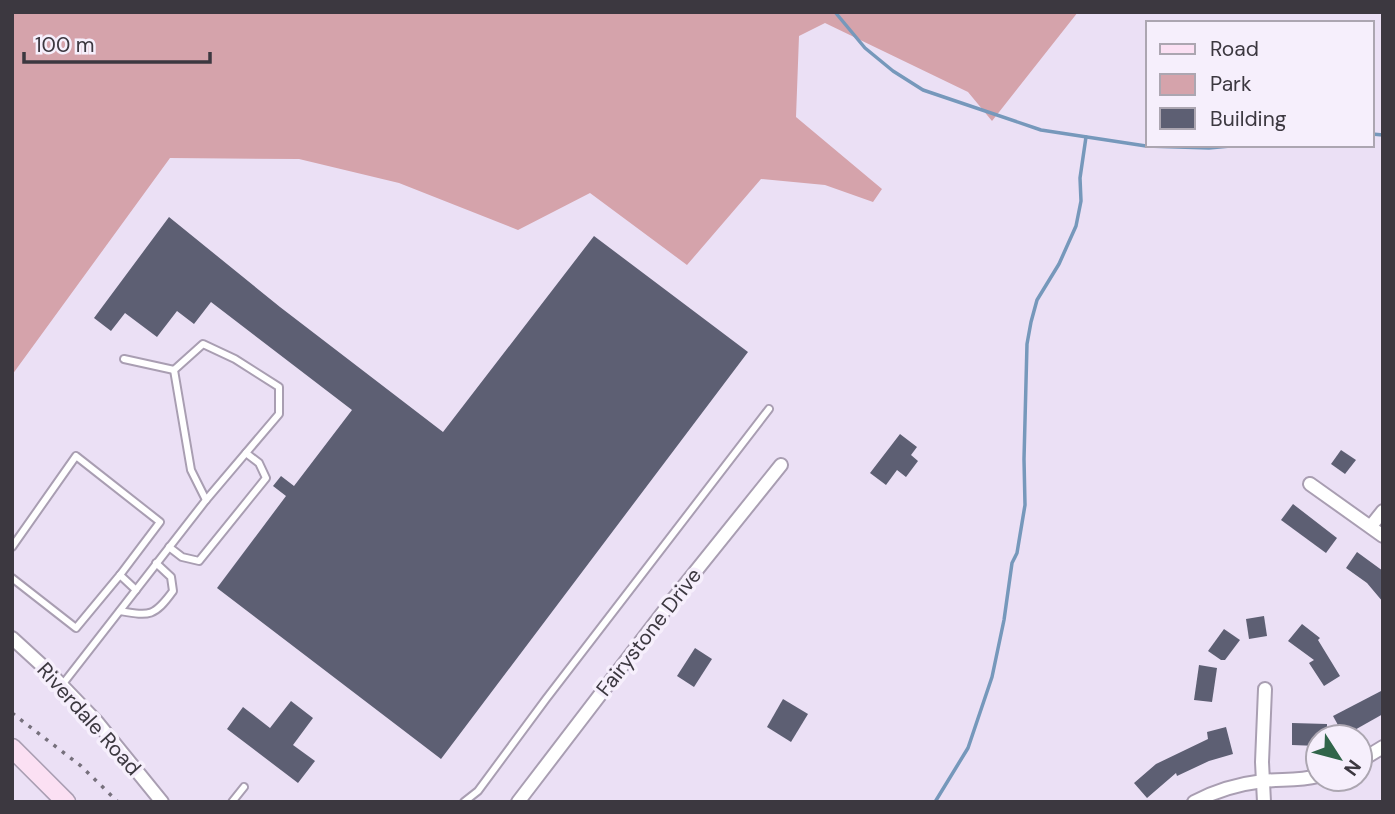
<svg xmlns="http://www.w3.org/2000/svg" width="1395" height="814" font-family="'DM Sans',sans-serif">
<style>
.green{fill:#d5a3ab}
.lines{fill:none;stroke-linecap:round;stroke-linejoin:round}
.stream{stroke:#7698bb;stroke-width:3.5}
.building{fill:#5d5f73}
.lane-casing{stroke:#a99eb2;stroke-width:10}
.street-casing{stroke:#a99eb2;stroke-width:16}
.secondary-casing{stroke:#a99eb2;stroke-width:21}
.lane{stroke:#fff;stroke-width:6}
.street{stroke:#fff;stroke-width:12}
.secondary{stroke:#fbe0f3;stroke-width:18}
.rail{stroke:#76707c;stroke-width:3.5;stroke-dasharray:3.5 7;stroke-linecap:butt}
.labels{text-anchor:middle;stroke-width:7;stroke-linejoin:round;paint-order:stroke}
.street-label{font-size:21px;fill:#3c3840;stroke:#f6effc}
</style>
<rect width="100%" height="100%" fill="#ebe0f5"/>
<path class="green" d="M12,12h1066l-86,109 -24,-29 -143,-69 -26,13 -3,81 86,72 -9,13 -48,-17 -64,-6 -74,86 -97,-72 -72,37 -119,-47 -100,-24 -129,-1 -158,217z"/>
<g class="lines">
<g class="stream">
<path d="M835,12l30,36 28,23 30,19 118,40 105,16 63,2 32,-3"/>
<path d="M1372,134l11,1"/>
<path d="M935,802l33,-54 24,-71 12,-57 8,-57 5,-10 8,-48 -1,-46 3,-115 4,-22 6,-22 22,-36 17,-38 5,-25 -1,-23 6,-41"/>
</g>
</g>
<g class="building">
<path d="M169,217l111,90 163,125 151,-196 154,116 -307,407 -224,-171 69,-92 -13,-10 8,-10 13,10 58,-76 -141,-108 -17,22 -17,-13 -20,26 -32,-24 -14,18 -17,-13z"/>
<path d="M900,434l17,13 -6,8 7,6 -12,16 -9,-7 -11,15 -16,-12z"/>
<path d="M1341,450l15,10 -11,14 -14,-10z"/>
<path d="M1293,504l44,34 -11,15 -45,-33z"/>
<path d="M1357,552l26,19v31l-16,-19 -21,-15z"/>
<path d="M1264,616l3,20 -18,3 -3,-20z"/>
<path d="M1302,624l18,14 -2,2 22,36 -16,10 -15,-23 5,-3 -26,-19z"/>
<path d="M1224,629l16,11 -15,20h-4l-13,-9z"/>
<path d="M695,648l17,11 -18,28 -17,-11z"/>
<path d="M1199,665l18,3 -5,34 -18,-2z"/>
<path d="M1383,690v24l-39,22 -11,-20z"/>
<path d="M783,699l25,15 -17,28 -24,-15z"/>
<path d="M291,701l22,17 -20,27 22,16 -17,22 -71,-54 16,-22 27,21z"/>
<path d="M1292,723l35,1v12l-9,1v9l-26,-1z"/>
<path d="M1226,727l7,27 -24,7 -32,15 -1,-3 -29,25 -13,-15 22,-19 52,-25 -1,-7z"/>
</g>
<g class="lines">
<defs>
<g id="lane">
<path d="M203,344l32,15 44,28v27l-73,86 -15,-30 -17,-100z"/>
<path d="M124,359l50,11"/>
<path d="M12,547l64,-91 84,66 -40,53 -44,53 -64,-50"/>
<path d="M169,547l13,10 17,4 67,-83 -7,-15 -13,-10"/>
<path d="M120,575l16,15"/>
<path d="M120,611c30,5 34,6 53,-20l-2,-14 -15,-14"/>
<path d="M62,685l144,-185"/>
<path d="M232,802l12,-15"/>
<path d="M464,802l14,-11 68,-92 223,-290"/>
</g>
<g id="street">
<path d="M1310,484l73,52"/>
<path d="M1371,526l12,-15"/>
<path d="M12,638l35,32 50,52 65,80"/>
<path d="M1360,761l23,-14"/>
<path d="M518,802l153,-200 110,-137"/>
<path d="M1194,802c21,-11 44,-18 69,-21 18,-2 36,0 55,-5"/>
<path d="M1264,802l-2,-40 3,-73"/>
</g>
<path id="secondary" d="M12,748l54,54"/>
</defs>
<use href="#lane" class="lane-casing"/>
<use href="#street" class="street-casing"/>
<use href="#secondary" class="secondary-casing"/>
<use href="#lane" class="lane"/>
<use href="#street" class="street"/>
<use href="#secondary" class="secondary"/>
<path class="rail" d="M12,713l69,53 37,36"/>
</g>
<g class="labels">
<g class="street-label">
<text transform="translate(649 632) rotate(-52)" y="7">Fairystone Drive</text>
<text transform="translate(89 719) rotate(48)" y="7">Riverdale Road</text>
</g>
</g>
<rect width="1395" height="814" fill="none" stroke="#3c3840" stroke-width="28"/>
<rect x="1146" y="21" width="228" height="126" fill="#f6effc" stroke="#aca6b1" stroke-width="2"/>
<rect x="1160" y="44" width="35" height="10" fill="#fbe0f3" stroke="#aca6b1" stroke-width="2"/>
<text x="1210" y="56" font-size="21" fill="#3c3840">Road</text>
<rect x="1160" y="74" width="35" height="21" fill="#d5a3ab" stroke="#aca6b1" stroke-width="2"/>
<text x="1210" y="91" font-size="21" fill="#3c3840">Park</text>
<rect x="1160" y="108" width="35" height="21" fill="#5d5f73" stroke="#aca6b1" stroke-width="2"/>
<text x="1210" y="126" font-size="21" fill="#3c3840">Building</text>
<g transform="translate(1339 758) rotate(126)"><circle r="33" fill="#f6effc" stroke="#aca6b1" stroke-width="2"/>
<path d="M0-5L12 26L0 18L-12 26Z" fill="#31654a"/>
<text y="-10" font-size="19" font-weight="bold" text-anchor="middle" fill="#3c3840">N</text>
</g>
<path d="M24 52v10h186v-10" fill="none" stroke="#3c3840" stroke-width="3.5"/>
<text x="35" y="52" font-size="21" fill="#3c3840" stroke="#f6effc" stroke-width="5" paint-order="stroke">100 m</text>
</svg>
